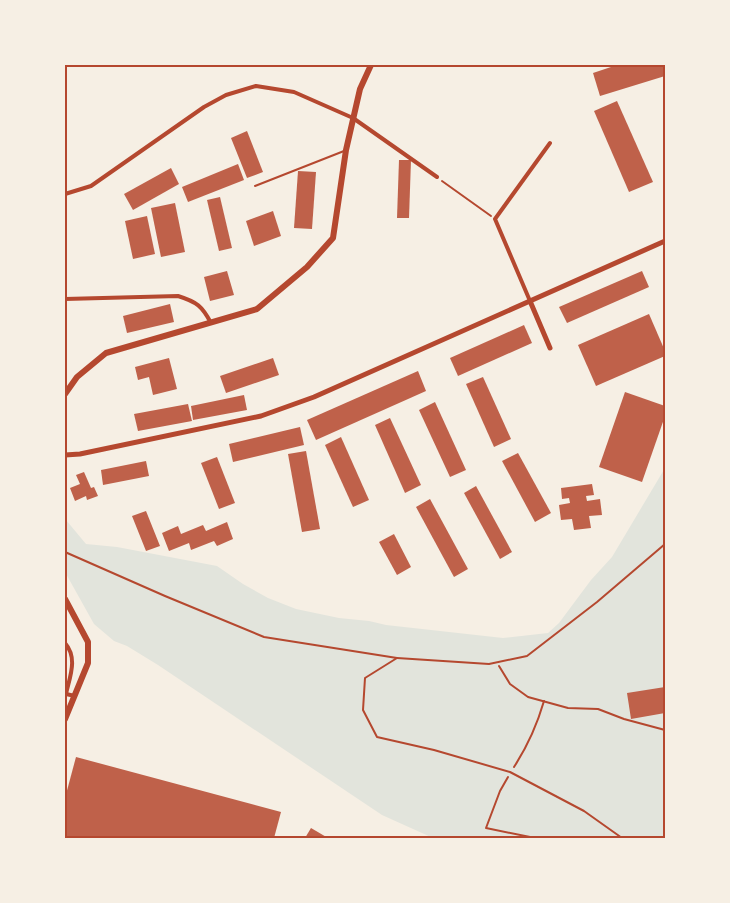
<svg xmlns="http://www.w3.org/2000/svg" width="730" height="903" font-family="'Open Sans',sans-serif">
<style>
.green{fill:#e2e4dc}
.building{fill:#bf614a}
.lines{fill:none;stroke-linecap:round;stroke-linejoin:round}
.path{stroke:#b5482f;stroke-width:2}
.service{stroke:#b5482f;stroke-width:2}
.minor{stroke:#b5482f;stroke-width:4}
.tertiary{stroke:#b5482f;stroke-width:5}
.primary{stroke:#b5482f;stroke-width:6}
.neatline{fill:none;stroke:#b5482f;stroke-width:2}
</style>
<rect width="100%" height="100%" fill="#f6efe4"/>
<path class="green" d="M665,468v370h-232l-51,-23 -224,-150 -31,-19 -13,-5 -20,-17 -29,-52 1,-52 20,24 31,3 100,19 26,18 25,14 28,11 43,9 30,3 17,4 117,13 45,-5 11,-10 32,-43 21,-23z"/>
<g class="building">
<path d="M617,65h48v11l-65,20 -7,-23z"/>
<path d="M617,101l36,81 -24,10 -35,-81z"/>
<path d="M247,131l16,41 -16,6 -16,-40z"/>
<path d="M399,160h12l-2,58h-12z"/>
<path d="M238,164l6,16 -56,22 -6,-15z"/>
<path d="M171,168l8,16 -46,26 -9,-16z"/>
<path d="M298,171l18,1 -4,57 -18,-1z"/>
<path d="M220,197l12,51 -13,3 -12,-51z"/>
<path d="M175,203l10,49 -24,5 -10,-49z"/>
<path d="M273,211l8,25 -27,10 -8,-25z"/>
<path d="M147,216l8,38 -22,5 -8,-38z"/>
<path d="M227,271l7,24 -24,6 -6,-24z"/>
<path d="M642,271l7,16 -82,36 -8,-16z"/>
<path d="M170,304l4,18 -47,11 -4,-17z"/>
<path d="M649,314l16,37v5l-69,30 -18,-41z"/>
<path d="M524,325l8,18 -74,33 -8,-18z"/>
<path d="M169,358l8,31 -24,6 -4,-18 -11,3 -3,-13z"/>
<path d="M273,358l6,17 -53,18 -6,-17z"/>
<path d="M418,371l8,20 -110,49 -9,-20z"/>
<path d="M483,377l28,62 -17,8 -28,-63z"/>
<path d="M625,392l40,14v10l-23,66 -43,-15z"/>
<path d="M244,395l3,15 -54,10 -2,-14z"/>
<path d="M435,402l31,68 -16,7 -31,-67z"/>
<path d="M188,404l4,17 -54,10 -4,-17z"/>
<path d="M390,418l31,67 -16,8 -30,-68z"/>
<path d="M300,427l4,18 -71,17 -4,-18z"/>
<path d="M341,437l28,63 -16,7 -28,-62z"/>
<path d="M306,451l14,78 -18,3 -14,-78z"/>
<path d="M518,453l33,60 -16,9 -33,-61z"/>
<path d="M217,457l18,46 -16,6 -18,-46z"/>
<path d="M146,461l3,15 -46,9 -2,-15z"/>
<path d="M84,472l7,16 3,-1 4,9 -11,4 -1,-4 -11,5 -5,-13 10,-4 -4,-9z"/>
<path d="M592,484l2,11 -8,1 1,5 13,-2 2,16 -13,1 2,12 -17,2 -2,-11 -11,1 -2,-15 11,-2 -1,-5 -7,1 -1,-11z"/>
<path d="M476,486l36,66 -12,7 -36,-66z"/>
<path d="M430,499l38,70 -14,8 -38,-70z"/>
<path d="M146,511l14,35 -14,5 -14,-35z"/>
<path d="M227,522l6,17 -16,7 -3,-5 -23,9 -2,-7 -20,8 -7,-18 16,-7 3,8 22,-9 3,6z"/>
<path d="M394,534l17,33 -14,8 -18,-33z"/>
<path d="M665,687v26l-34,6 -4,-26z"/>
<path d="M76,757l205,55 -7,26h-209v-40z"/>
<path d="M311,828l17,10h-23z"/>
</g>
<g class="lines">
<g class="path">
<path d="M442,181l49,35"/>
<path d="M499,666l11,18 18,13 40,11 30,1 26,10 41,11"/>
<path d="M514,767c13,-20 23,-42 30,-66"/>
<path d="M508,777l-8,14 -14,37 49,10"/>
</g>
<g class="service">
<path d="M255,186l89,-35"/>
<path d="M65,552l100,44 99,41 133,21 -32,20 -2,32 14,27 57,13 76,22 74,39 38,27"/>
<path d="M397,658l92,6 38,-8 70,-54 68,-58"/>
</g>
<g class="minor">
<path d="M65,194l26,-8 113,-79 22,-12 30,-9 38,6 59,26 84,59"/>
<path d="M65,299l113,-3c19,6 24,10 33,27"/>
<path d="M530,301l-35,-82 55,-76"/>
<path d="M65,643c13,15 5,33 1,51l9,2"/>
</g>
<g class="tertiary">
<path d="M530,301l20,47"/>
<path d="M65,455l15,-1 181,-38 53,-19 351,-156"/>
</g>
<g class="primary">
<path d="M65,394l12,-17 29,-24 151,-44 50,-42 26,-29 13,-88 14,-61 11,-24"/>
<path d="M65,599l23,43v21l-23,56"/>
</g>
</g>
<rect width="730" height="903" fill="none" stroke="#f6efe4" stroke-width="132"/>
<rect x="66" y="66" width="598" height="771" class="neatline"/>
</svg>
